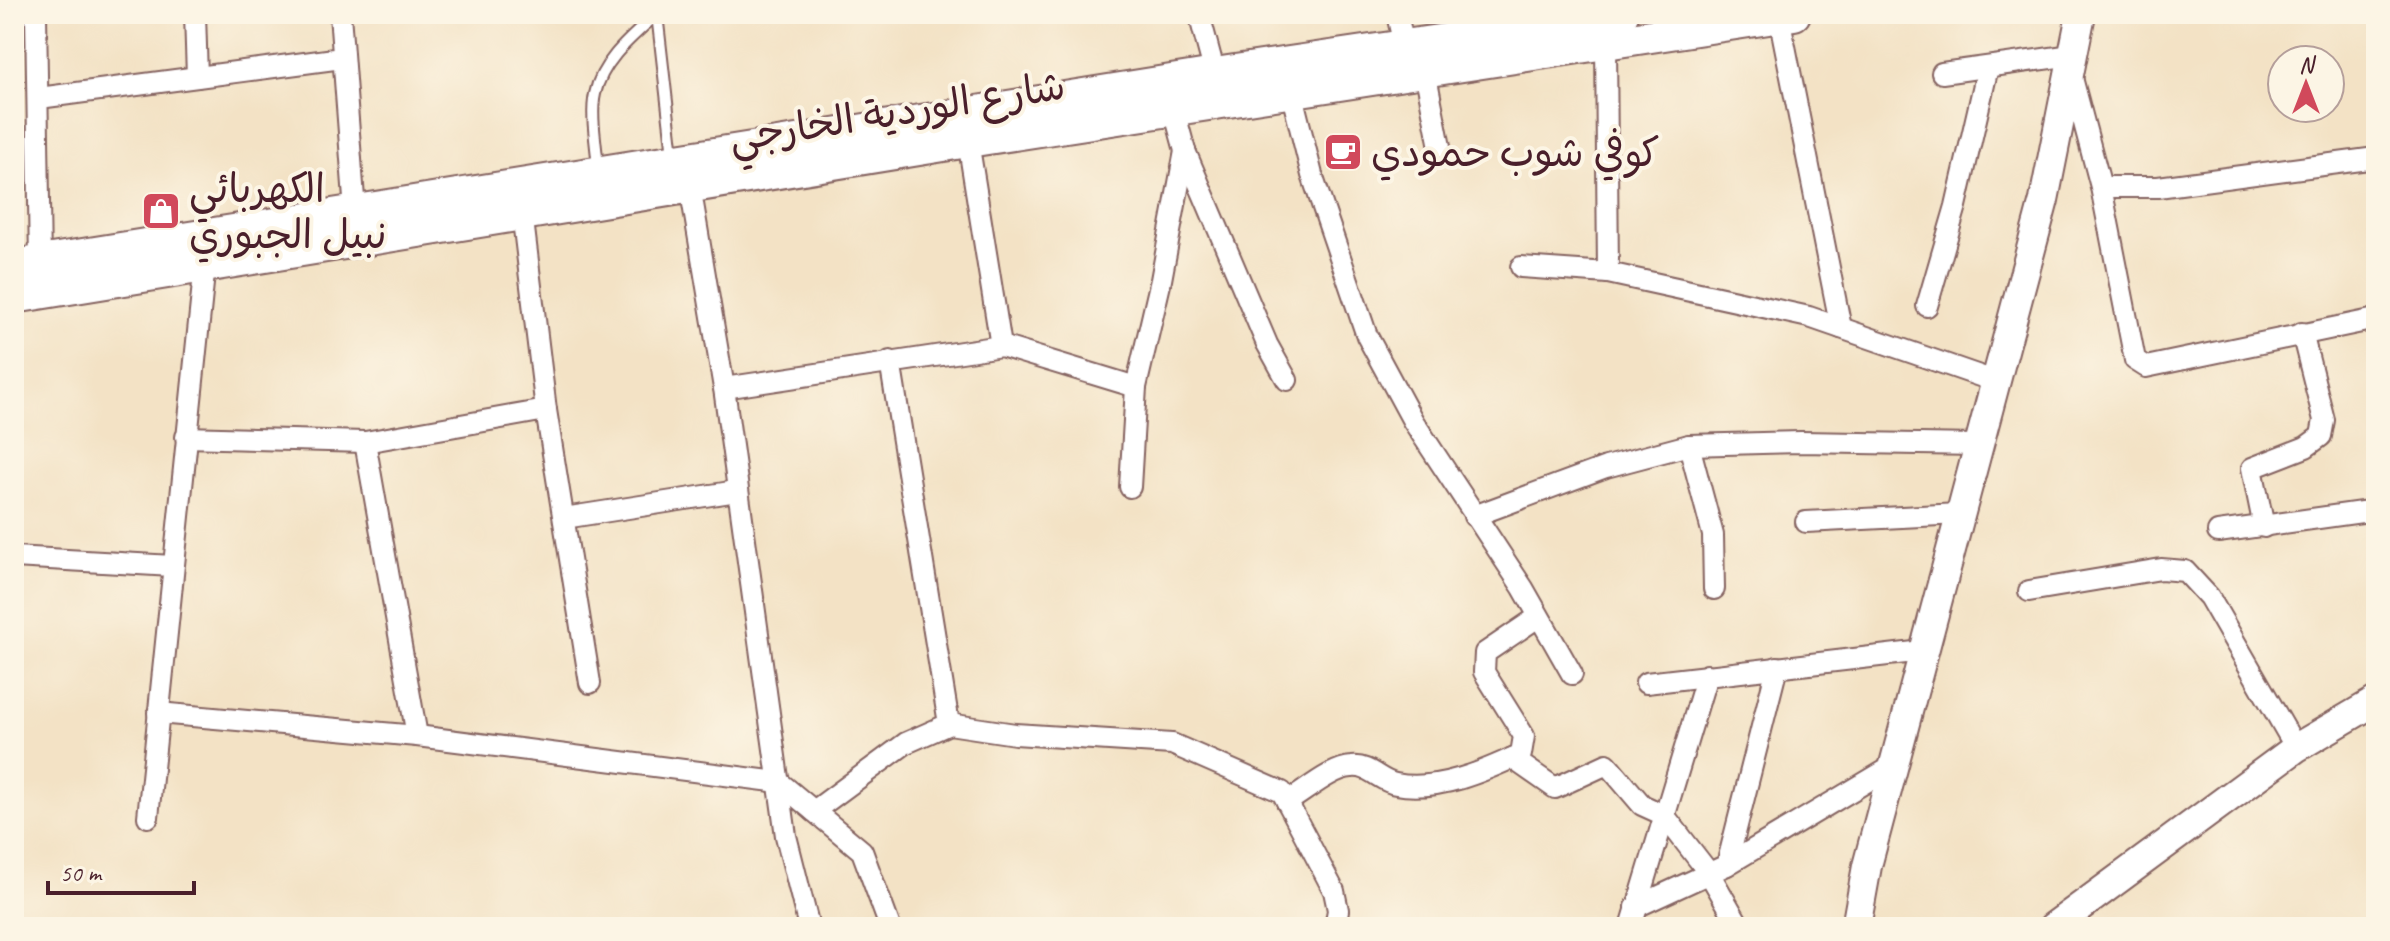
<svg xmlns="http://www.w3.org/2000/svg" width="2390" height="941" font-family="Caveat,'Playpen Sans Arabic',sans-serif">
<style>
.lines{fill:none;stroke-linecap:round;stroke-linejoin:round}
.lane-casing{stroke:#856361;stroke-width:14}
.street-casing{stroke:#856361;stroke-width:24}
.secondary-casing{stroke:#856361;stroke-width:32}
.primary-casing{stroke:#856361;stroke-width:36}
.lane{stroke:#fff;stroke-width:10}
.street{stroke:#fff;stroke-width:20}
.secondary{stroke:#fff;stroke-width:28}
.primary{stroke:#fff;stroke-width:32}
.labels{text-anchor:middle;stroke-width:8;stroke-linejoin:round;paint-order:stroke}
.street-label{font-size:40px;fill:#4a1f2b;stroke:#fcf5e5}
.poi-label{font-size:40px;fill:#4a1f2b;stroke:#fcf5e5;text-anchor:start}
</style>
<rect width="100%" height="100%" fill="#fcf5e5"/>
<filter id="ink" filterUnits="userSpaceOnUse"><feTurbulence type="fractalNoise" baseFrequency=".0125" numOctaves="2"/><feDisplacementMap in="SourceGraphic" scale="16" xChannelSelector="R" yChannelSelector="G"/><feConvolveMatrix kernelMatrix="1 2 1 2 8 2 1 2 1" color-interpolation-filters="sRGB"/></filter>
<filter id="wash" filterUnits="userSpaceOnUse"><feTurbulence type="fractalNoise" baseFrequency=".006" numOctaves="4" result="noise"/><feDisplacementMap in="SourceGraphic" scale="32" xChannelSelector="R" yChannelSelector="G"/><feGaussianBlur stdDeviation="1.8" result="paint"/><feColorMatrix in="noise" values="0 0 0 0 0 0 0 0 0 0 0 0 0 0 0 0 0 1.4 0 .05"/><feComposite in="paint" operator="in"/></filter>
<g filter="url(#wash)">
<rect width="100%" height="100%" fill="#f3e2c5"/>
</g>
<g filter="url(#ink)">
<g class="lines">
<defs>
<g id="lane">
<path d="M657,14l16,141"/>
<path d="M598,170c-1,-23 -8,-54 -3,-76 7,-34 38,-58 62,-80"/>
</g>
<g id="street">
<path d="M36,14l4,249"/>
<path d="M195,14l2,63"/>
<path d="M340,14l15,198"/>
<path d="M1199,14l16,60"/>
<path d="M1397,14l7,32"/>
<path d="M1779,16l62,312"/>
<path d="M1606,42l2,231"/>
<path d="M1425,71l15,76"/>
<path d="M1942,73l130,-18"/>
<path d="M2071,74l30,113 34,173 11,7 230,-48"/>
<path d="M1291,91l21,84 55,161 46,85 110,167 49,86"/>
<path d="M39,98l303,-40"/>
<path d="M1174,110l11,41 82,193 20,36"/>
<path d="M968,141l33,205"/>
<path d="M690,186l34,202 62,448 23,91"/>
<path d="M2101,187h57l218,-29"/>
<path d="M522,212l24,198 44,273"/>
<path d="M1521,267l87,6 201,44 188,65"/>
<path d="M1927,306l29,-100 32,-139"/>
<path d="M890,361l59,363"/>
<path d="M724,388l277,-42 135,41"/>
<path d="M186,437l179,5 181,-32"/>
<path d="M365,442l52,294"/>
<path d="M1689,445l24,90 1,54"/>
<path d="M1130,487l6,-100 25,-107 24,-129"/>
<path d="M1474,516l132,-49 83,-22 112,-3 177,3"/>
<path d="M564,518l173,-27"/>
<path d="M1806,522l153,-8"/>
<path d="M2264,527l-12,-59 54,-21 15,-11 3,-16 -22,-87"/>
<path d="M2218,532l158,-22"/>
<path d="M14,557l159,9"/>
<path d="M2029,591l132,-22 24,2 24,26 87,151"/>
<path d="M1646,683l277,-32"/>
<path d="M158,713l259,23 362,46 83,69 28,76"/>
<path d="M1512,758l43,30 52,-24 35,41 22,10 45,58 31,54"/>
<path d="M1287,802c18,-10 44,-34 65,-35 18,-2 27,14 44,17 41,8 89,-13 125,-30l3,-18 -40,-64 1,-19 53,-36"/>
<path d="M814,811l92,-68 43,-19 66,10 157,10 110,48 52,99 4,19 -3,17"/>
<path d="M148,817l57,-553"/>
<path d="M1727,865l50,-198"/>
<path d="M1636,907l91,-42 166,-99"/>
<path d="M1631,927l76,-252"/>
</g>
<g id="secondary">
<path d="M1856,927l11,-61 177,-666 37,-186"/>
<path d="M2053,927l243,-179 80,-47"/>
</g>
<g id="primary">
<path d="M14,266l1201,-192 407,-60"/>
<path d="M14,297l954,-156 826,-127"/>
</g>
</defs>
<use href="#lane" class="lane-casing"/>
<use href="#street" class="street-casing"/>
<use href="#secondary" class="secondary-casing"/>
<use href="#primary" class="primary-casing"/>
<use href="#lane" class="lane"/>
<use href="#street" class="street"/>
<use href="#secondary" class="secondary"/>
<use href="#primary" class="primary"/>
</g>
</g>
<defs>
<symbol id="cafe-square" viewBox="-11 -11 22 22"><rect x="-9" y="-9" width="18" height="18" rx="4" fill="#d1495b" stroke="#fcf5e5"/><path d="M-5.5-4.5H6V0H3Q3 3.5 0 3.5H-2.5Q-5.5 3.5-5.5 0ZM3-3.2v2h1.7v-2ZM-6 4.5H4V6H-6Z" fill="#fff"/></symbol>
<symbol id="shop-square" viewBox="-11 -11 22 22"><rect x="-9" y="-9" width="18" height="18" rx="4" fill="#d1495b" stroke="#fcf5e5"/><path d="M-5-2.5h2.3a2.7 3.5 0 0 1 5.4 0H5L5.5 6h-11ZM-1.5-2.5h3a1.5 2.3 0 0 0-3 0Z" fill="#fff"/></symbol>
</defs>
<g fill-rule="evenodd">
<use href="#cafe-square" x="1321" y="130" width="44" height="44"/>
<use href="#shop-square" x="139" y="189" width="44" height="44"/>
</g>
<g class="labels">
<g class="street-label">
<text transform="translate(897 111) rotate(-9)" y="14">شارع الوردية الخارجي</text>
</g>
<g class="poi-label">
<text x="1371" y="166">كوفي شوب حمودي</text>
<text x="189" y="202">الكهربائي<tspan x="189" dy="46">نبيل الجبوري</tspan></text>
</g>
</g>
<rect width="2390" height="941" fill="none" stroke="#fcf5e5" stroke-width="48"/>
<g transform="translate(2306 84)"><circle r="38" fill="#fcf5e5" stroke="#b59f9b" stroke-width="2"/>
<path d="M0-6L14 30L0 20L-14 30Z" fill="#d1495b"/>
<text y="-12" font-size="22" font-weight="bold" text-anchor="middle" fill="#4a1f2b">N</text>
</g>
<path d="M48 881v12h146v-12" fill="none" stroke="#4a1f2b" stroke-width="4"/>
<text x="60" y="881" font-size="24" fill="#4a1f2b" stroke="#fcf5e5" stroke-width="6" paint-order="stroke">50 m</text>
</svg>
